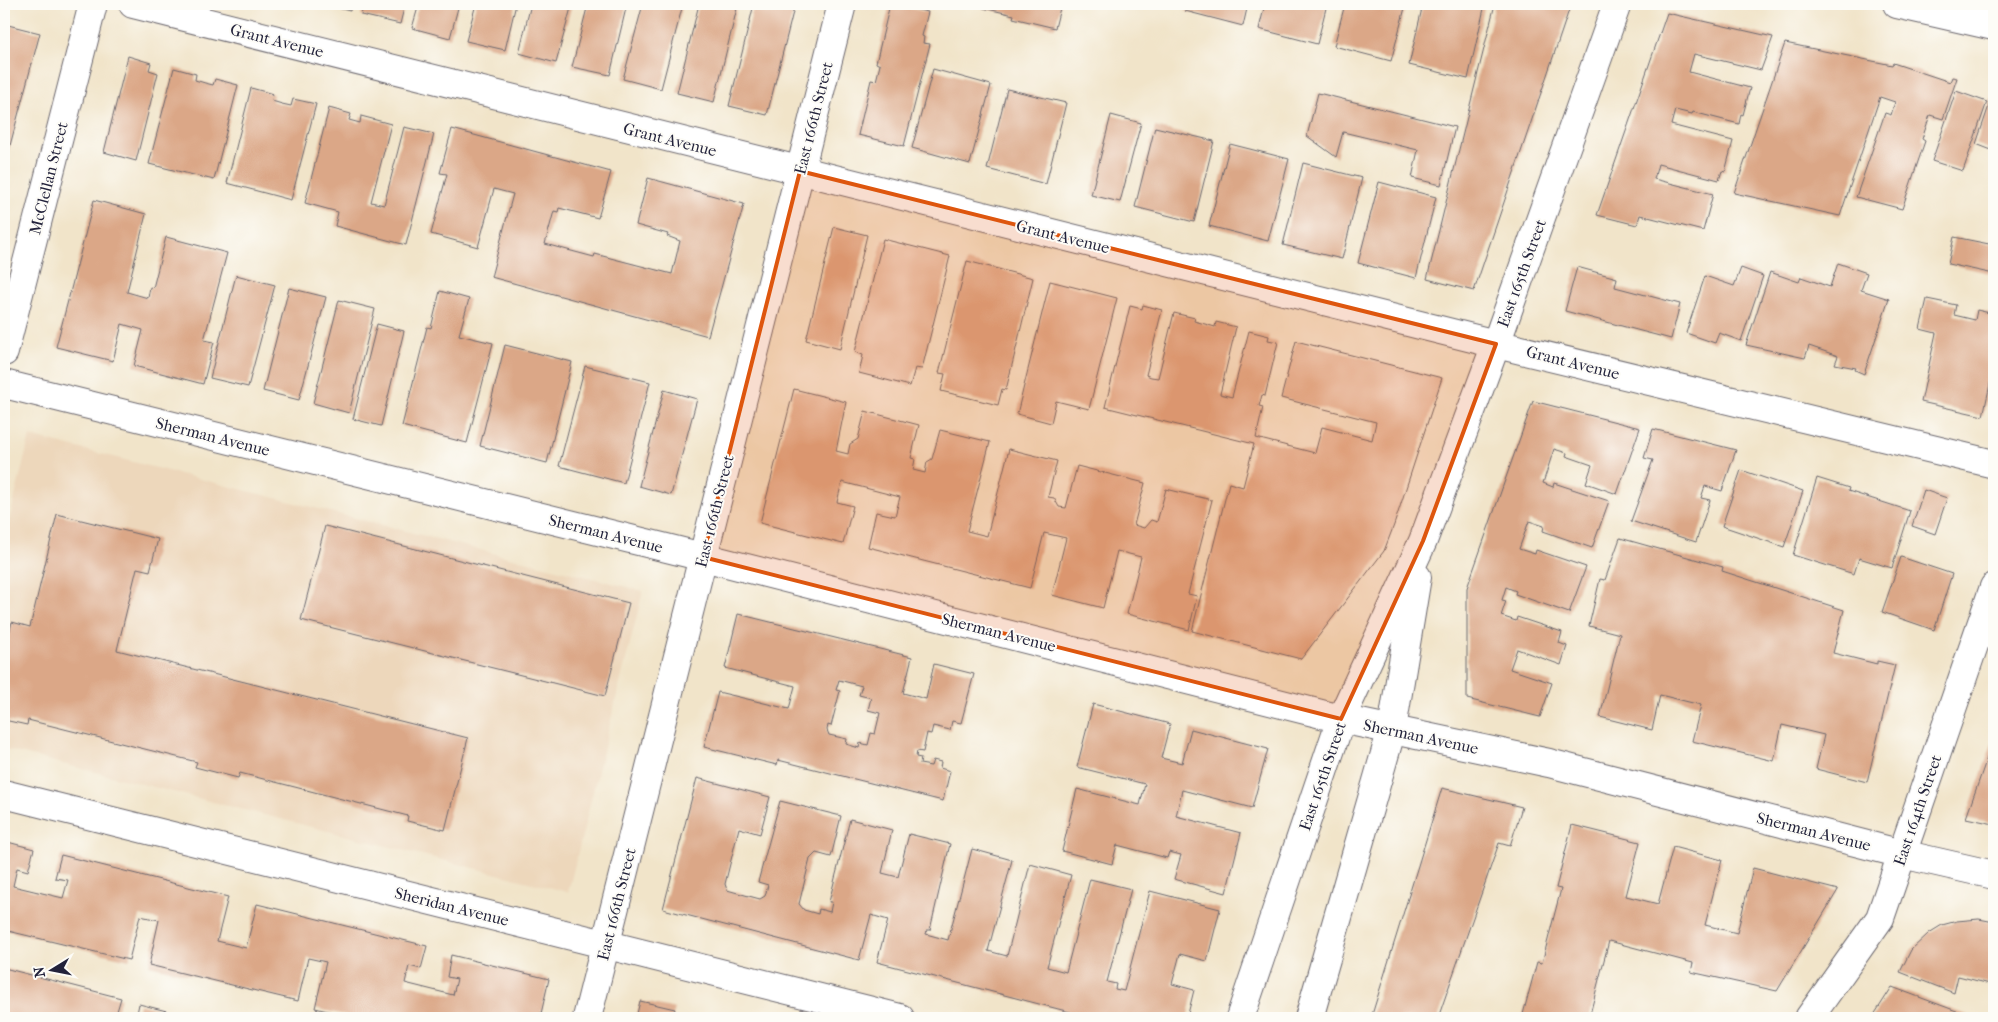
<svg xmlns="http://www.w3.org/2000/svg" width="1998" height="1022" font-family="'IM FELL French Canon',serif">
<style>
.built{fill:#edd7bb}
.building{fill:#dba787;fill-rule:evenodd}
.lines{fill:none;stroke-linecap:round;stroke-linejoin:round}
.minor-casing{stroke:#6a666d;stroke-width:30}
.minor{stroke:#fff;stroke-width:28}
.marked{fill:#de560e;fill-opacity:0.2;stroke:#de560e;stroke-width:4;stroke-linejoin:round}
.labels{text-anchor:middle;stroke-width:4;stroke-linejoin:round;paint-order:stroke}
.street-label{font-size:16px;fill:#22223b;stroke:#fdfcf7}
</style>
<rect width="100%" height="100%" fill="#fdfcf7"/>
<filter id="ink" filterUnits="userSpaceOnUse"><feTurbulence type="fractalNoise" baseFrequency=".02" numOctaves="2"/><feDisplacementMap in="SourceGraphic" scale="10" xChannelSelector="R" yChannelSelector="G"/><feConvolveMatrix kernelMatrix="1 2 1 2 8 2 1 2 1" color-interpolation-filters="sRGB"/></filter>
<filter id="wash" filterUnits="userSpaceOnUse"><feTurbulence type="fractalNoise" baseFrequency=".0096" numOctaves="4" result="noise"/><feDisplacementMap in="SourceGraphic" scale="20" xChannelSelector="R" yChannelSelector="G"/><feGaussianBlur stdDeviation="1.12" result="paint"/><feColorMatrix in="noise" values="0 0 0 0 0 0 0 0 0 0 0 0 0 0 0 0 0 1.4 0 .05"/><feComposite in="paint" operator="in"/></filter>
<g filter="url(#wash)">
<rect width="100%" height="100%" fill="#f1e4c9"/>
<path class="built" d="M30,436l613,155 -75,301 -564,-143v-208z"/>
<g id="blocks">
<g class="building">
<path d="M321,4h30l-1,7z"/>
<path d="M364,4h41l-5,20 -39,-9z"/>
<path d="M419,4h40l-9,34 -38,-10z"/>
<path d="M476,4h40l-11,46 -39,-9z"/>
<path d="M531,4h41l-16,59 -37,-10z"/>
<path d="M588,4h39l-17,71 -38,-8z"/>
<path d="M643,4h40l-22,85 -38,-10z"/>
<path d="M699,4h39l-24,98 -37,-9z"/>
<path d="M754,4h29v2l11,2 -27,107 -38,-9z"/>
<path d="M890,4l38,8 -6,24 2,1 -1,6 7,1 -26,102 -46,-11 13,-55 5,1 4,-16 -4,-2z"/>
<path d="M984,4h77l-6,24 -42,-10 1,-3 -31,-7z"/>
<path d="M1187,4h61l-5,22 -58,-15z"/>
<path d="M1265,4h62l-10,40 -58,-15z"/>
<path d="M1345,4h61l-15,57 -57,-15z"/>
<path d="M1423,4h62l-17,75 -59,-14z"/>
<path d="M1495,4h76l-97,287 -47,-12z"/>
<path d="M1667,13l106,24 -12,33 -67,-16 -5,18 61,16 -7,27 -2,-1 -2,10 -46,-12 -1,2 -17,-4 -4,15 62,16 -8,31 -3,-1 -3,9 -61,-16 -4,15 59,15 -10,37 -63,-16 -3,10 -40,-10z"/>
<path d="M4,24l36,9 -36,135z"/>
<path d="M1785,43l107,22 1,-2 57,19 2,-5 5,1 -14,41 -13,-4 -8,24 3,2 -23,68 -46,-12 29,-84 6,2 4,-13 -15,-5 -40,119 -106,-23z"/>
<path d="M128,56l23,7 -2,7 9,3 -22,88 -32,-9z"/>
<path d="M174,68l22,6 -1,6 10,3 8,2 2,-6 23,6 -24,95 -65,-16z"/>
<path d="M933,69l58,16 -21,79 -58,-16z"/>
<path d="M251,88l22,6 -1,7 10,3 9,2 2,-7 23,5 -25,96 -64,-17z"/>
<path d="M1007,89l59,14 -20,81 -59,-15z"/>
<path d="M1956,91l31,11 -24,69 -31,-10z"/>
<path d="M1994,91v60l-18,-7z"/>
<path d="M1318,93l137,34 -14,58 -29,-7 6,-28 -75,-18 -7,25 -29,-21z"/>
<path d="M329,108l22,6 -2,6 11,3 1,-7 30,8 -20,78 13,3 20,-78 30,7 -28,111 -71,-19 3,-14 -33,-9z"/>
<path d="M1111,115l30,8 -21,79 -29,-7z"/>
<path d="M1155,127l59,14 -20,81 -59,-15z"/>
<path d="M452,129l159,43 -13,46 -39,-10 -1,4 -4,-1 -9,33 49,13 1,-3 77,20 8,-33 -13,-5 1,-2 -32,-9 12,-47 96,26 -36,132 -217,-59 22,-83 -19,-5 -16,58 -47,-13 16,-60 -7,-1z"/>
<path d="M1230,144l59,15 -21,82 -59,-15z"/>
<path d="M1303,163l59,15 -20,81 -59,-14z"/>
<path d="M1379,182l57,15 -20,81 -58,-15z"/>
<path d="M94,200l52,14 -19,78 21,6 2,-11 3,1 13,-51 61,16 -23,87 10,2 -11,42 -69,-18 9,-36 -21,-6 -9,37 -57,-14z"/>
<path d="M834,227l33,8 -27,114 -34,-9z"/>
<path d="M1954,237l40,8v29l-46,-10z"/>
<path d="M883,239l67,17 -28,113 -7,-1 -5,18 -51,-13 4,-18 -8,-3z"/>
<path d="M967,261l66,17 -27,112 -4,-1 -4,16 -57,-14 4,-17 -6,-1z"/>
<path d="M1838,263l29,10 -6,17 28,9 -25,75 -9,-4 1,-2 -21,-4 3,-8 -29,-10 -4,12 -59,-13 24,-73 29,10 2,-5 29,10z"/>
<path d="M1577,267l40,11 -2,9 65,17 -9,35 -106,-28z"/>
<path d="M1741,268l22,8 -22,65 -22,-8 -4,10 -29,-10 19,-57 29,10z"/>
<path d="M236,275l39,10 -27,102 -38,-9z"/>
<path d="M1050,281l67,17 -28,111 -33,-8 -5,22 -34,-9z"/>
<path d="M289,288l37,9 -27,103 -36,-9z"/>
<path d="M440,291l29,8 -10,36 34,8 -26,100 -65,-17 25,-99 4,1z"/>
<path d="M1927,299l29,6 -2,10 21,5 2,-10 17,4v52l-11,50 -62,-14 15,-69 -16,-4z"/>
<path d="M339,300l36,9 -26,104 -36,-10z"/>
<path d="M1143,305l19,5 -16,65 5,2 7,1 16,-65 21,5 -1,3 11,3 10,3 1,-5 20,5 -16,67 12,3 17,-66 20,5 -1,4 10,2 -13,54 -3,-1 -3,11 4,1 -7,31 59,15 7,-26 50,13 4,-18 -95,-24 15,-57 146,37 -48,147 -10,26 -83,108 -109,-28 37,-148 14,4 11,-43 -149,-37 25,-101 12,3z"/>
<path d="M377,324l27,7 -23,95 -28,-7z"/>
<path d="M505,345l67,17 -25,101 -67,-17z"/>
<path d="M585,366l65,16 -26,101 -65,-17z"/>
<path d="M794,389l52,13 -10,49 12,3 2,-10 8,-5 7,-28 54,14 -8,33 4,1 -2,11 12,3 2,-11 5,-3 8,-29 50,12 -23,89 20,5 22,-87 48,12 -9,36 6,1 5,9 7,1 11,-42 68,17 -11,42 10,3 7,-8 6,2 9,-33 46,11 -24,94 9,2 -8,34 -62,-16 14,-57 -24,-6 -14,57 -51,-13 14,-57 -22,-5 -14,55 -162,-41 8,-35 19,4 5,-19 -58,-15 -5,20 16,4 -10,38 -83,-21z"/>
<path d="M664,390l33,9 -26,96 -32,-9z"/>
<path d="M1533,401l107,27 -23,66 -31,-11 6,-18 -26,-9 1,-3 -13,-4 -11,34 10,4 1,-4 55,18 -17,47 -49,-17 1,-5 -15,-5 -10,28 16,5 1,-4 50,17 -17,46 -54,-19 1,-3 -10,-4 -4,13 4,1 -5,15 15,5 1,-4 45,15 -3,11 8,3 -6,19 -44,-16 -7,20 42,14 -12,34 -73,-18v-111z"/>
<path d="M1653,429l83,21 -14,41 -17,-5 -4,12 9,2 -14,42 -65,-21 22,-61 -9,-2z"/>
<path d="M1741,470l62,21 -19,56 -62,-21z"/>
<path d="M1817,478l32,10 -1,3 62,20 -18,57 -33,-10 -5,16 -61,-19z"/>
<path d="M1924,490l23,8 -12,36 -23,-8z"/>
<path d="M57,514l101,25 -8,32 -13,-3 -20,82 351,88 -23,92 -38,-9 1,-5 -168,-43 -2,5 -43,-11 2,-5 -169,-42 -1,5 -23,-5v-67l8,-31 18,5z"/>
<path d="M325,526l304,77 -24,93 -304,-76z"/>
<path d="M1620,538l103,29 -1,4 122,39 -11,43 44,11v-3l18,4 -28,117 -51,-13 8,-34 -42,-10 -8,36 -82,-20 9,-36 -41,-10 -8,35 -52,-13 20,-83 -31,-8 11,-47 5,1z"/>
<path d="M1901,557l51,17 -18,56 -52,-18z"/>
<path d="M738,614l174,43 -9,36 23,6 8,-35 40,10 -13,49 -9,-2 -2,9 -17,-4 -2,8 -4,-1 -4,19 -6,-1 -1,6 5,1 -1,6 11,2 2,-6 8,2 -1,6 10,3 -7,30 -165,-41 -1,5 -73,-18 14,-55 71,17 6,-23 -70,-18zM839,680l23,6 -3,9 12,3 -3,12 12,3 -5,21 -4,-1 -3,12 -8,-2 -1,5 -13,-4 1,-5 -18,-4 -2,-5 1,-5 3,1 9,-35 -4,-1z"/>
<path d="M1093,704l77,20 -9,34 21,5 9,-34 77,20 -16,59 -70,-18 -6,26 65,17 -15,60 -52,-14 7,-24 -12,-3 -2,6 -50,-13 -5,19 -50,-13 15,-62 63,16 5,-21 -68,-17z"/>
<path d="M1994,738v86l-28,-6z"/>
<path d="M697,778l73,19 -10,37 -21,-6 -14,56 2,6 18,5 15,4 5,-3 3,-11 -10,-3 22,-81 61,15 -10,41 -15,-4 -6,6 -11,45 5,6 14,4 1,-5 11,3 2,-10h-3l21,-83 42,11 -10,43 16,4 11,-43 41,10 -20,86h-3l-1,4 22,6 24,-91 40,11 -24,91 19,5 23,-92 41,11 -24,92 19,5 24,-93 41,10 -24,93 9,2 -1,5 9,2 26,-100 70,18 -13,52 -27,-7 -8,30 22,6 -7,28h-94l-216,-56 11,-42 -17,-5 -12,45 -196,-51z"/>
<path d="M1442,788l80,19 -12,39 -11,-3 -61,175h-67z"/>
<path d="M1572,825l68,17 -14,54 32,8 15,-57 49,13 -17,65 32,8 16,-65 85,22 -61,101 -86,-19 2,-9 -84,-22 -20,77h-67l15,-56 5,1 19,-74 -5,-1z"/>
<path d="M4,841l30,8 -6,22 -11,-3 -4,18 50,12 5,-18 -13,-2 6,-23 167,42 -11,44 29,7 11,-44 170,42 -6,23 -12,-3 -4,17 48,12 4,-16 -10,-2 4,-22 98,24 -9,39h-183l-42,-10 11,-46 -18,-4 -10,43 -149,-36 10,-45 -19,-4 -11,44 -125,-30z"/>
<path d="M1979,919l15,3v63l-36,-9 -4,17 -54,-21 11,-22 18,-17 13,-8 15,-4z"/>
<path d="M4,968l117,30 -6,20h-94l-17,-4z"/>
<path d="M1892,987l78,29 -1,2h-97z"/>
<path d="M640,1001l35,8 -3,9h-36z"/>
<path d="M139,1004l55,14h-58z"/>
</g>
</g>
</g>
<g filter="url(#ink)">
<use href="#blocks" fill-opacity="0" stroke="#6a666d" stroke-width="1"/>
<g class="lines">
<defs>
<g id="minor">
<path d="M133,4l1363,340 498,120"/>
<path d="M1897,4l97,22"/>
<path d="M4,352l89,-348"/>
<path d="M4,384l699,173 638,162 208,44 353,91 92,21"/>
<path d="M4,794l896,224"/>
<path d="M587,1018l255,-1014"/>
<path d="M1240,1018l101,-299 82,-178 73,-197 121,-340"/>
<path d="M1309,1018l83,-289 25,-152"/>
<path d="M1809,1018l71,-100 114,-331"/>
</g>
</defs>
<use href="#minor" class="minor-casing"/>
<use href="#minor" class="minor"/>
</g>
</g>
<path class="marked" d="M800,171l696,173 -73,197 -82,178 -638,-162z"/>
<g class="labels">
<g class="street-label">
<text transform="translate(277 40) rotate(14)" y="6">Grant Avenue</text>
<text transform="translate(813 118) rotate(-76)" y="6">East 166th Street</text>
<text transform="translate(670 139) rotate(14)" y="6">Grant Avenue</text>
<text transform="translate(48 178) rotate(-76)" y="6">McClellan Street</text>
<text transform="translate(1063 236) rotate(14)" y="6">Grant Avenue</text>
<text transform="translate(1521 273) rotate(-70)" y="6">East 165th Street</text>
<text transform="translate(1573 362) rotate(14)" y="6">Grant Avenue</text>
<text transform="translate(213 436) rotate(14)" y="6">Sherman Avenue</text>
<text transform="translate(714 511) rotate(-76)" y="6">East 166th Street</text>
<text transform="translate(606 533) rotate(14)" y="6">Sherman Avenue</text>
<text transform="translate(999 632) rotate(14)" y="6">Sherman Avenue</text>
<text transform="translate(1421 736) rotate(12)" y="6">Sherman Avenue</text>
<text transform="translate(1322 776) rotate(-71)" y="6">East 165th Street</text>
<text transform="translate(1917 810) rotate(-71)" y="6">East 164th Street</text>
<text transform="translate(1814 831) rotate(14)" y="6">Sherman Avenue</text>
<text transform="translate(616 904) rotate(-76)" y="6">East 166th Street</text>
<text transform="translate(452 906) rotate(14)" y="6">Sheridan Avenue</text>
</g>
</g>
<rect width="1998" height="1022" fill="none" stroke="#fdfcf7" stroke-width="20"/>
<g transform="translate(52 970) rotate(260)" stroke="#fdfcf7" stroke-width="4" paint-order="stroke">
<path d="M0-4L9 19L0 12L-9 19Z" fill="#22223b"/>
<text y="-8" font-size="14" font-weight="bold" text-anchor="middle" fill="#22223b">N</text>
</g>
</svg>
